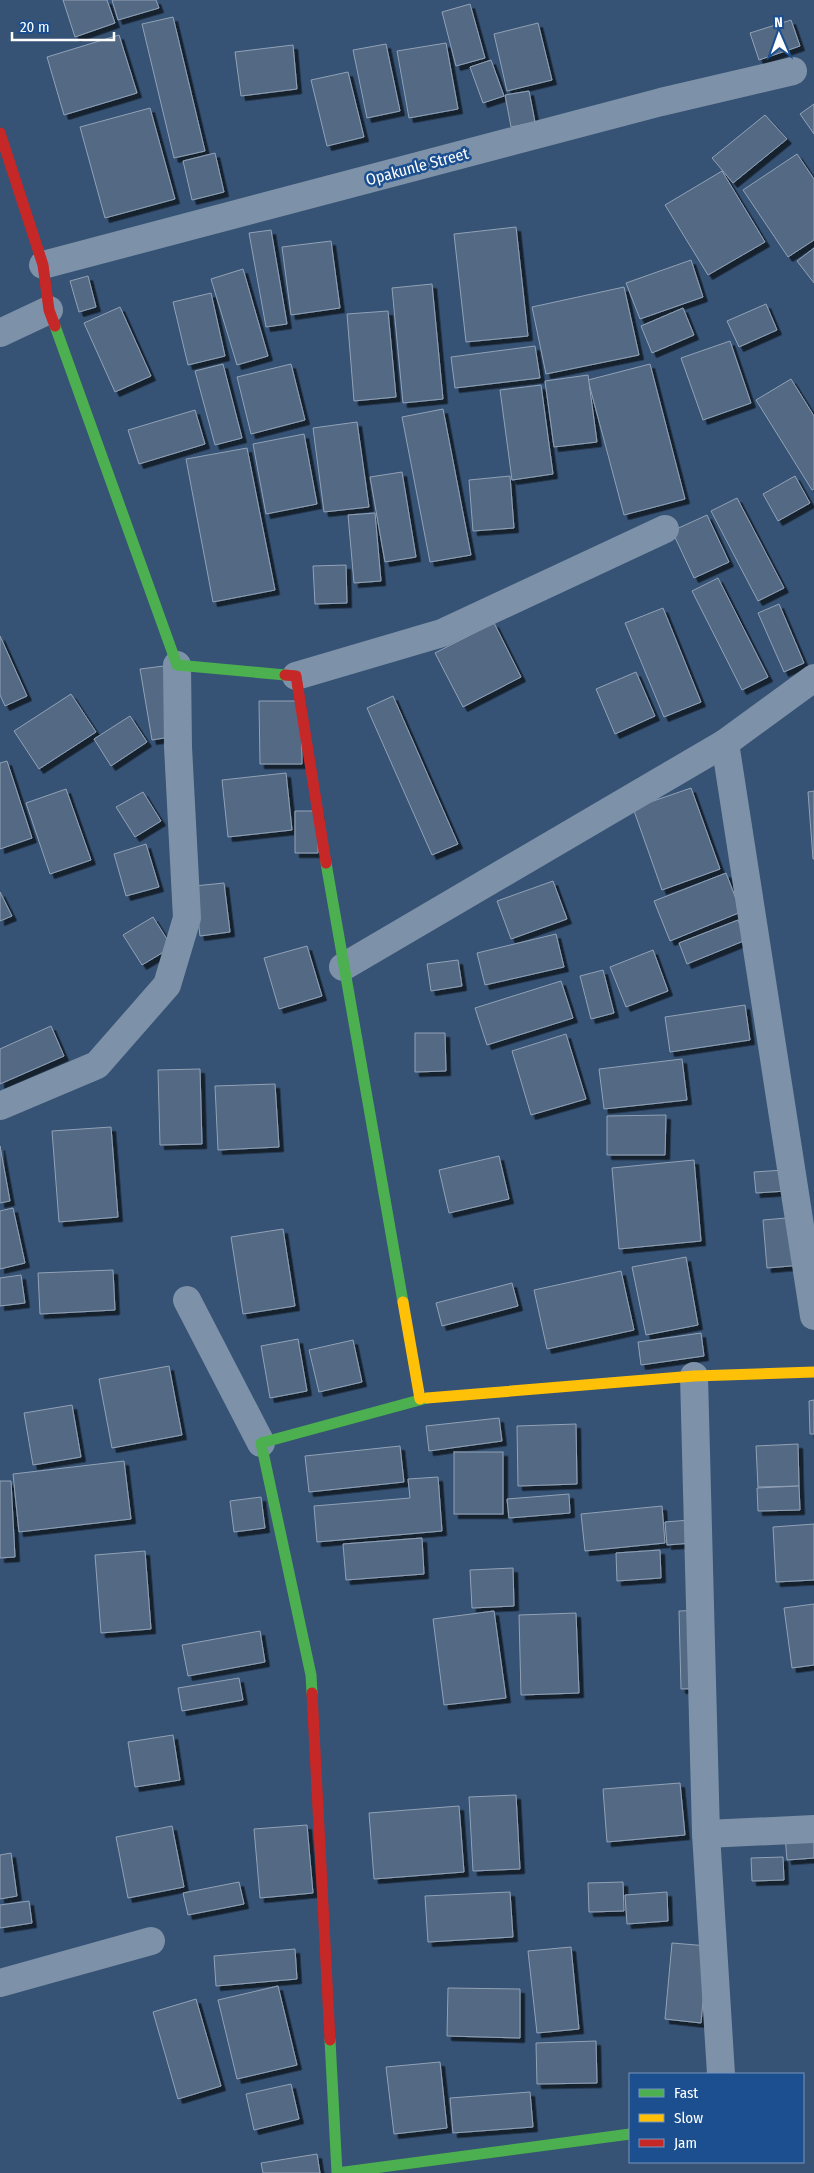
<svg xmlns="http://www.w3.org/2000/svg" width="814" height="2173" font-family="'Fira Sans Condensed',sans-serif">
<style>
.building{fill:#526984;stroke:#92a2b6;filter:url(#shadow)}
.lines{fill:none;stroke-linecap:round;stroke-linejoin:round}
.street{stroke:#7d92a8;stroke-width:28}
.fast{stroke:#4caf50;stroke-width:11}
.slow{stroke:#ffc107;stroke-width:11}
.jam{stroke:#c62828;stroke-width:11}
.labels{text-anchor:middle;stroke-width:5;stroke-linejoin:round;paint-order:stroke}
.street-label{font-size:16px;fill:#fff;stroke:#1b4f8f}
</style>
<defs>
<filter id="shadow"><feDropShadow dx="4.5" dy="4.5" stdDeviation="0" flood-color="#0009"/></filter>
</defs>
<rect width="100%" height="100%" fill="#365274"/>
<g class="building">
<path d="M63,0h44l8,23 -40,14z"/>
<path d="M112,0h44l3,8 -41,12z"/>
<path d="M470,4l15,54 -29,8 -14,-54z"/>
<path d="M173,17l32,134 -31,7 -32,-134z"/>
<path d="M791,20l9,26 -41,14 -9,-27z"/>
<path d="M538,23l14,57 -45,11 -13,-57z"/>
<path d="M119,35l18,58 -73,22 -17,-58z"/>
<path d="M446,43l12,66 -49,9 -12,-67z"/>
<path d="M386,44l14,67 -33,7 -14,-68z"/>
<path d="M293,45l4,44 -56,7 -6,-44z"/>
<path d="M491,60l13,36 -21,7 -13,-36z"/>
<path d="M348,72l16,65 -37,9 -16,-66z"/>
<path d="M529,91l6,31 -24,5 -6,-32z"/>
<path d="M814,104v30l-14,-20z"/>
<path d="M150,108l25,91 -70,19 -25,-91z"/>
<path d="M765,115l22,24 -54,44 -21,-25z"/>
<path d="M215,153l9,39 -32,8 -9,-39z"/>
<path d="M797,154l17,25v61l-26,17 -45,-67z"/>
<path d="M722,171l43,71 -57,33 -43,-70z"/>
<path d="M516,227l12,109 -62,6 -12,-108z"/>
<path d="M271,230l16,94 -21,3 -17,-94z"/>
<path d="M331,241l9,67 -49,7 -9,-68z"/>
<path d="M814,248v35l-17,-22z"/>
<path d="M691,260l12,37 -63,22 -14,-36z"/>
<path d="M243,269l25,87 -31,9 -26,-86z"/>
<path d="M88,276l8,31 -17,5 -9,-31z"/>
<path d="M432,284l11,115 -40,4 -11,-115z"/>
<path d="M624,287l15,68 -93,19 -14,-67z"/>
<path d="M211,293l14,63 -37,9 -15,-63z"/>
<path d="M766,304l11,26 -38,17 -12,-26z"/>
<path d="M120,307l31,69 -36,16 -31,-69z"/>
<path d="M683,308l11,27 -42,18 -11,-27z"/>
<path d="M388,311l8,86 -42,4 -7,-87z"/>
<path d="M730,341l21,62 -48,17 -22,-62z"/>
<path d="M535,346l5,32 -85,10 -4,-31z"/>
<path d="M223,364l19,74 -27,7 -20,-74z"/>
<path d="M291,364l14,56 -54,14 -14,-57z"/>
<path d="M650,364l35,135 -61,16 -36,-135z"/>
<path d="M588,375l9,67 -43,5 -9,-66z"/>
<path d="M791,379l23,37v73l-2,1 -56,-90z"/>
<path d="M541,385l12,89 -41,6 -12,-90z"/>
<path d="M443,409l28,146 -41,7 -28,-145z"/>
<path d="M195,410l10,34 -66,20 -11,-34z"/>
<path d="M357,422l12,85 -45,5 -11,-84z"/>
<path d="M304,434l13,70 -51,10 -13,-70z"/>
<path d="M247,448l28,142 -62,12 -27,-143z"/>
<path d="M402,472l14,85 -31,5 -15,-85z"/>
<path d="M510,476l4,52 -41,3 -4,-51z"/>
<path d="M795,476l15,27 -32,18 -15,-27z"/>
<path d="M737,498l47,90 -26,13 -47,-90z"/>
<path d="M375,513l6,68 -27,2 -6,-68z"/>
<path d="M707,515l22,47 -35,16 -22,-47z"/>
<path d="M346,565l1,38 -32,1 -2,-38z"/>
<path d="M718,578l50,99 -26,13 -50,-99z"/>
<path d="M779,604l25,59 -20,9 -26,-59z"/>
<path d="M663,608l38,94 -37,15 -39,-94z"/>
<path d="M494,623l27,54 -58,30 -28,-54z"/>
<path d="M0,636l27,60 -22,10 -5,-11z"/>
<path d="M164,666l12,70 -24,4 -12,-71z"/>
<path d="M636,672l19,44 -40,18 -19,-45z"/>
<path d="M71,694l25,38 -57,37 -25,-38z"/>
<path d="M393,696l65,148 -26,11 -65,-147z"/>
<path d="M259,701h42l1,63h-42z"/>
<path d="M130,716l17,26 -36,24 -17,-27z"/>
<path d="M7,761l25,77 -32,11v-86z"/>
<path d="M286,773l6,57 -64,7 -6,-57z"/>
<path d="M691,788l29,81 -58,21 -29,-82z"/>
<path d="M66,789l25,71 -41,14 -24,-71z"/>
<path d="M814,791v68h-1l-5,-67z"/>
<path d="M143,792l18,29 -26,16 -19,-30z"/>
<path d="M295,811h24l-1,42h-23z"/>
<path d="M146,844l13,43 -33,9 -12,-42z"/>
<path d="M726,873l15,39 -71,29 -16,-40z"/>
<path d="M553,881l14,38 -56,20 -14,-38z"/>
<path d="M224,883l6,49 -30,4 -6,-50z"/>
<path d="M0,892l12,24 -12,5z"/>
<path d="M153,917l19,30 -30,18 -19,-30z"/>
<path d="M738,920l8,20 -59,24 -8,-21z"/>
<path d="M556,934l8,33 -79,18 -8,-32z"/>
<path d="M307,946l15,50 -43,13 -15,-51z"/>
<path d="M653,950l15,41 -42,16 -16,-40z"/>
<path d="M458,960l4,26 -31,5 -4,-27z"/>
<path d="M603,970l11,43 -23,6 -11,-43z"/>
<path d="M561,981l12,37 -86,27 -12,-37z"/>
<path d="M745,1005l5,35 -80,12 -5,-35z"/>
<path d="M51,1026l13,30 -64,28v-35z"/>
<path d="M415,1033h30l1,38 -31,1z"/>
<path d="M566,1034l20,65 -55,16 -19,-64z"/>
<path d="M682,1059l5,41 -83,9 -5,-40z"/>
<path d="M200,1069l2,75 -42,1 -2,-75z"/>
<path d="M275,1084l4,63 -61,3 -3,-64z"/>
<path d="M666,1115l-1,40h-58v-39z"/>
<path d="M111,1127l7,90 -59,5 -7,-91z"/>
<path d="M0,1146l10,55 -10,2z"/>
<path d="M499,1156l10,43 -60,14 -10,-43z"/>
<path d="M694,1160l7,81 -82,8 -7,-81z"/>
<path d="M784,1170l2,21 -30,2 -2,-21z"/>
<path d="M13,1208l12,55 -25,6v-58z"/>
<path d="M798,1217l4,48 -35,3 -4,-48z"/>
<path d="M283,1229l12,77 -52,8 -12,-77z"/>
<path d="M686,1257l12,68 -52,10 -14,-68z"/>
<path d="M113,1270l2,40 -75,4 -2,-41z"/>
<path d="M621,1271l13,59 -87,19 -13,-59z"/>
<path d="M21,1275l4,28 -25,3v-28z"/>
<path d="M512,1283l6,23 -76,20 -6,-23z"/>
<path d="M701,1333l3,23 -63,9 -3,-23z"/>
<path d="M298,1339l9,52 -37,7 -9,-52z"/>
<path d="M353,1340l9,42 -43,10 -10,-42z"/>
<path d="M169,1366l13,69 -70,13 -13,-69z"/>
<path d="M814,1400v34h-4l-1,-33z"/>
<path d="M72,1405l9,52 -48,8 -9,-52z"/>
<path d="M499,1418l3,23 -73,10 -3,-25z"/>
<path d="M576,1424l1,60 -59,2 -1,-60z"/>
<path d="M798,1444l1,42 -41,1 -2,-41z"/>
<path d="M400,1446l4,36 -95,10 -4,-36z"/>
<rect x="454" y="1452" width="49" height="62"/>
<path d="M124,1461l7,58 -112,13 -6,-58z"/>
<path d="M438,1477l4,54 -125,11 -3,-36 96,-8 -2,-19z"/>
<path d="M0,1481h11l4,76 -15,1z"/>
<path d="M799,1486l1,24 -42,1 -1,-23z"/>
<path d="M569,1494l1,19 -61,5 -2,-19z"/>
<path d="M261,1497l4,31 -31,4 -4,-31z"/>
<path d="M662,1506l3,37 -80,8 -4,-37z"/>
<path d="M690,1520l2,23 -25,2 -2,-23z"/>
<path d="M814,1524v56l-38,2 -3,-55z"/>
<path d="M422,1538l2,36 -78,6 -3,-36z"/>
<path d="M660,1550l1,28 -44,3 -1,-28z"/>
<path d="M145,1551l6,78 -50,4 -6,-78z"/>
<path d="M513,1568l1,38 -42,2 -2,-38z"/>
<path d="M814,1604v61l-22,3 -8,-60z"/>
<path d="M705,1610l2,78 -26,1 -2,-78z"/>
<path d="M494,1611l12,87 -62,7 -11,-86z"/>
<path d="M576,1613l3,80 -58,2 -2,-80z"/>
<path d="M260,1631l5,31 -77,14 -6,-31z"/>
<path d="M239,1678l4,22 -61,11 -4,-23z"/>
<path d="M173,1735l7,45 -45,7 -7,-45z"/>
<path d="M680,1783l5,52 -78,7 -4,-53z"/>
<path d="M516,1795l4,74 -47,2 -4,-74z"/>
<path d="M459,1806l5,66 -90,7 -5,-66z"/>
<path d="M307,1825l6,68 -53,5 -6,-69z"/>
<path d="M172,1826l12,61 -56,11 -12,-61z"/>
<path d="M814,1834v24l-27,2 -2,-24z"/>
<path d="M11,1853l6,43 -17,3v-44z"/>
<path d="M783,1857l1,23 -32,1 -1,-23z"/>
<path d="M239,1882l5,22 -56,11 -5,-22z"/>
<path d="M623,1882l1,29 -35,1 -1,-29z"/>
<path d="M510,1892l3,45 -85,5 -3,-46z"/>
<path d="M667,1892l1,29 -41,3 -2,-29z"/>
<path d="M29,1901l3,22 -32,5v-23z"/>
<path d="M672,1943l36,3 -7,77 -36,-4z"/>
<path d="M571,1947l8,82 -42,4 -9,-82z"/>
<path d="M295,1949l2,30 -81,7 -2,-30z"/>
<path d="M278,1986l19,79 -60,14 -19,-79z"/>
<path d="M448,1988l72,1v49l-73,-2z"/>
<path d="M196,1999l25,87 -43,13 -25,-87z"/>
<path d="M596,2041l1,42 -60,1 -1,-41z"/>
<path d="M440,2062l7,66 -53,6 -8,-67z"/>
<path d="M291,2084l8,35 -45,11 -8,-36z"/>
<path d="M530,2092l3,35 -80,6 -3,-35z"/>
<path d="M317,2154l3,19h-57l-2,-10z"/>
</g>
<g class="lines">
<g class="street">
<path d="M43,265l618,-163 132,-31"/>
<path d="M0,333l49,-23"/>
<path d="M296,676l146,-43 223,-104"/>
<path d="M725,743l89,573"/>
<path d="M343,967l382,-224 89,-65"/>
<path d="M0,1106l97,-41 70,-80 20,-67 -9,-171 -1,-82"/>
<path d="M187,1300l74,143"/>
<path d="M694,1376l12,458 15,240"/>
<path d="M706,1834l108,-5"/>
<path d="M0,1983l151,-42"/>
</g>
<g class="fast">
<path d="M55,326l122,339 108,10"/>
<path d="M326,863l77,439"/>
<path d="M312,1693l-1,-18 -50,-232 166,-45"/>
<path d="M330,2040l7,133 293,-39"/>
</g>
<g class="slow">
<path d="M403,1302l17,97"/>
<path d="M427,1398l267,-22 120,-4"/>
</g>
<g class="jam">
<path d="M0,133l43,132 6,45 6,16"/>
<path d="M285,675l11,1 30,187"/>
<path d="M312,1693l18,347"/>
</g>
</g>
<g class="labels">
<g class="street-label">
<text transform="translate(417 166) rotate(-15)" y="6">Opakunle Street</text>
</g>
</g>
<rect x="629" y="2073" width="175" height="90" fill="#1b4f8f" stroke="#7695bc"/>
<rect x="639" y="2089" width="25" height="8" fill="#4caf50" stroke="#7695bc"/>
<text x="674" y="2098" font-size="15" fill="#ffffff">Fast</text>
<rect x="639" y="2114" width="25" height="8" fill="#ffc107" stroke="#7695bc"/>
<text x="674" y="2123" font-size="15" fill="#ffffff">Slow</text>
<rect x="639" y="2139" width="25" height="8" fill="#c62828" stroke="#7695bc"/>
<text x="674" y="2148" font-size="15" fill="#ffffff">Jam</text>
<g transform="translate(779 35) rotate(358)" stroke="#1b4f8f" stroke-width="4" paint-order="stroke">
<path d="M0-4L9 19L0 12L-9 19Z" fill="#ffffff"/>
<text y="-8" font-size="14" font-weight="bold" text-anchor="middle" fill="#ffffff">N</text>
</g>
<path d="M12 32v8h102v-8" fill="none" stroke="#ffffff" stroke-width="2.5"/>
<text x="20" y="32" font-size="15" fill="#ffffff" stroke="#1b4f8f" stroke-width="4" paint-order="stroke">20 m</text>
</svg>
